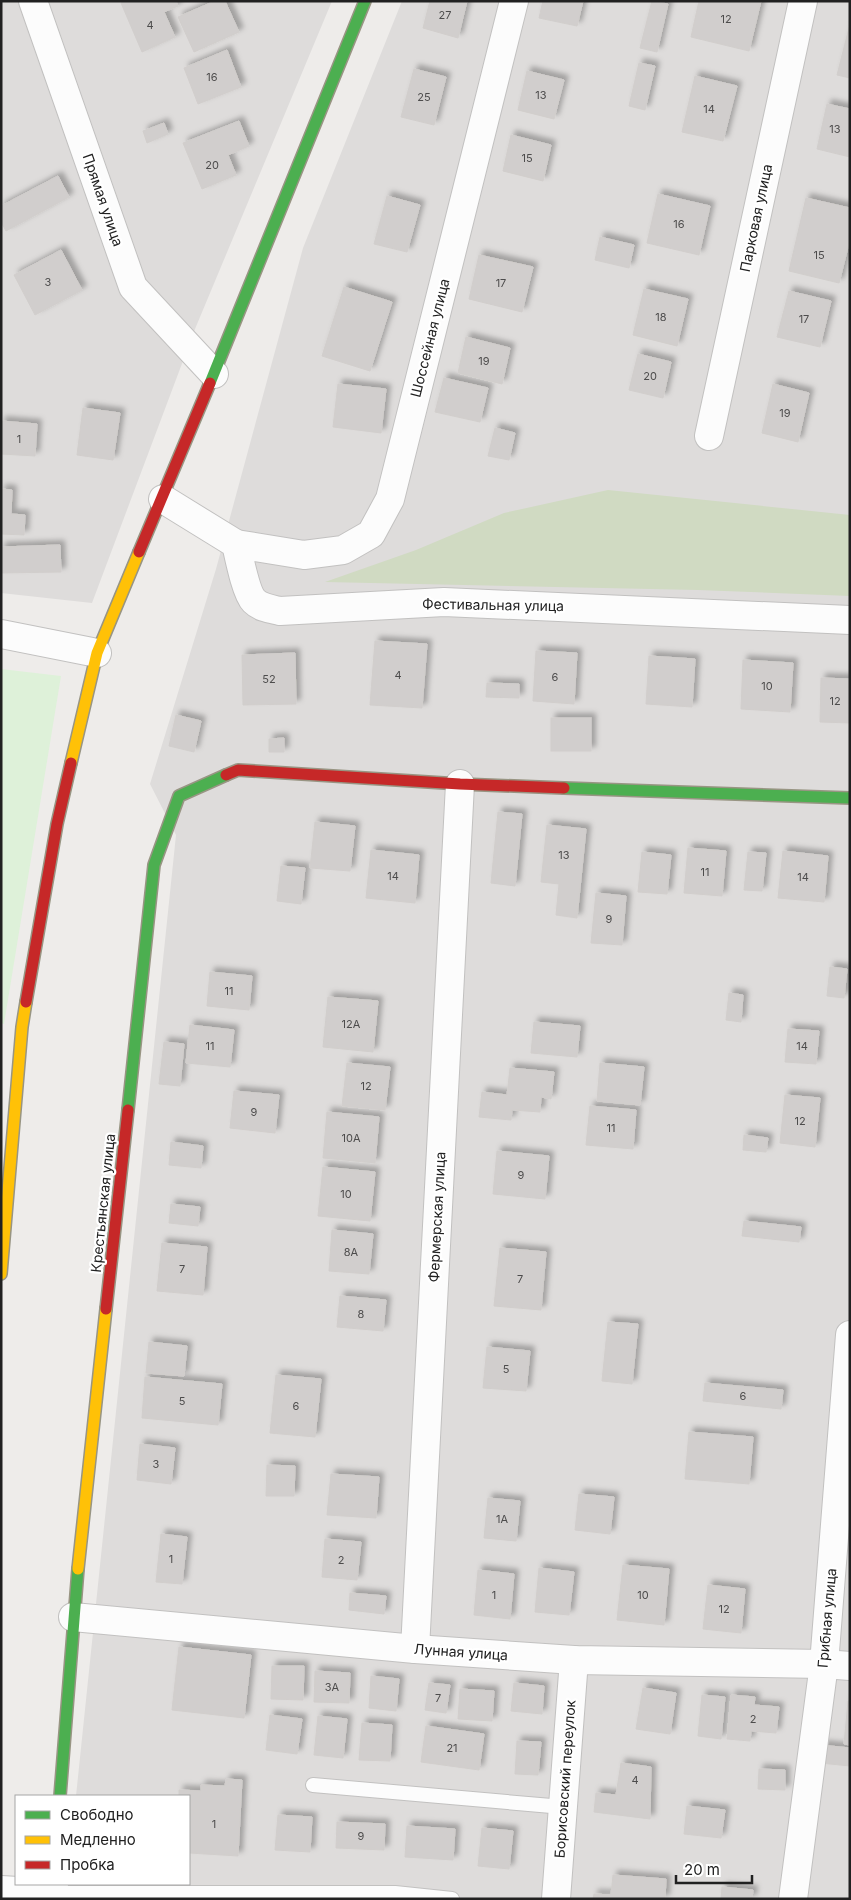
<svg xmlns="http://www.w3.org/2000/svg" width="851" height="1900" font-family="Inter,sans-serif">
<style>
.residential{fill:#dedcdb}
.forest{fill:#d0dac2}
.park{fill:#def1d9}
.building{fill:#d1cecd;stroke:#d1cecc;filter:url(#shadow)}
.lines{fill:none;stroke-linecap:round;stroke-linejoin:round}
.lane-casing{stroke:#c2c1c0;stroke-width:16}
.street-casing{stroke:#c2c1c0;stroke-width:30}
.fast-casing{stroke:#989583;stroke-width:14}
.slow-casing{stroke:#989583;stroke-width:14}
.jam-casing{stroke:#989583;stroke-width:14}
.lane{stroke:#fcfcfc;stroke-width:14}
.street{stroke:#fcfcfc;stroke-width:28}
.fast{stroke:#4caf50;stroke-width:11}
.slow{stroke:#ffc107;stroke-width:11}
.jam{stroke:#c62828;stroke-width:11}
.labels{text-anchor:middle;stroke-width:4.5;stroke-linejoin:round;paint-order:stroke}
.number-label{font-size:11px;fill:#4d4c4c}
.street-label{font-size:14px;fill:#212121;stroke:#fff}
</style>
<defs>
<filter id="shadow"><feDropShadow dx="4.5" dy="-4.5" stdDeviation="2.5" flood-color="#0004"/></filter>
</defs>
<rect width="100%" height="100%" fill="#eeecea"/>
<g class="residential">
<path d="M1,1h331l-137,328 -103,274 -91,-10z"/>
<path d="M402,1h448v1898h-785l2,-15h122v-88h-113l100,-961 -26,-51 66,-215 87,-321z"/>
</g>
<path class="forest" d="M608,490l242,25v81l-152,-6 -373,-8 91,-32 88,-37z"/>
<path class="park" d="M1,669l60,7 -57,348 -3,-1z"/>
<g class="building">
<path d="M126,1h50l2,5 -14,6 11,25 -33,15 -21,-49z"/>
<path d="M215,1h10l14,31 -45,20 -16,-35z"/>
<path d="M430,1h37l-9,37 -35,-10z"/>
<path d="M543,1h40l-6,25 -38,-8z"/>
<path d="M652,1l16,3 -11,48 -17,-4z"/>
<path d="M699,1h62l-12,50 -58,-14z"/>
<path d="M850,24v54l-13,-3z"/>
<path d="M227,50l14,37 -43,17 -14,-36z"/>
<path d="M639,63l16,3 -10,44 -16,-4z"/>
<path d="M414,69l32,8 -12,48 -33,-8z"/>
<path d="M527,71l37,9 -10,39 -36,-9z"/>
<path d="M695,76l42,10 -14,55 -41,-9z"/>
<path d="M827,104l23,5v48l-33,-8z"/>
<path d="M239,121l10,25 -21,9 8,20 -34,14 -19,-46z"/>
<path d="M164,123l4,11 -21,9 -4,-12z"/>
<path d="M511,135l40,10 -8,36 -40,-10z"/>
<path d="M58,176l11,21 -63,34 -5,-9v-16z"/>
<path d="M658,194l52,12 -11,49 -52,-12z"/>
<path d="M387,196l33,9 -13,47 -33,-8z"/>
<path d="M806,198l44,10v31l-11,44 -50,-12z"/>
<path d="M600,237l34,8 -5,23 -34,-8z"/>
<path d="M61,250l21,40 -47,25 -21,-40z"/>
<path d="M479,255l54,12 -11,45 -53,-13z"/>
<path d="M344,287l48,15 -22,69 -48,-15z"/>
<path d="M644,289l44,10 -11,47 -44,-11z"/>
<path d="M789,291l42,10 -11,46 -43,-10z"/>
<path d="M466,337l44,11 -8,36 -44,-11z"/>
<path d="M638,354l33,8 -8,36 -34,-8z"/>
<path d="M444,378l44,10 -8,34 -45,-10z"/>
<path d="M338,384l48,5 -5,44 -48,-6z"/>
<path d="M773,384l36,9 -11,49 -36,-9z"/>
<path d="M83,408l37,5 -7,47 -36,-5z"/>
<path d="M1,421l36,3 -2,32 -34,-2z"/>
<path d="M495,428l20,5 -6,27 -21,-4z"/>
<path d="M1,489l11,1 -1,24 14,1 -1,20 -23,-1z"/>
<path d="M60,545l1,27 -60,1v-26z"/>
<path d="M375,641l52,3 -5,64 -52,-3z"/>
<path d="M536,651l41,2 -3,51 -41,-3z"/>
<path d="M295,653l1,51 -53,1 -1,-50z"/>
<path d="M649,656l46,3 -3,48 -46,-3z"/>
<path d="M743,660l50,3 -3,49 -49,-3z"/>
<path d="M821,678l29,1v44l-30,-1z"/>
<path d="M487,683l32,1v14l-33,-1z"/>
<path d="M176,715l25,6 -7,31 -25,-6z"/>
<rect x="551" y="718" width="40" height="33"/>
<path d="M284,738v14h-15v-13z"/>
<path d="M498,812l24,2 -7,72 -24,-3z"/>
<path d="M315,822l40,4 -5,45 -40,-3z"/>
<path d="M547,825l39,4 -9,89 -21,-3 3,-31 -18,-2z"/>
<path d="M688,848l38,3 -4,45 -38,-3z"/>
<path d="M371,850l48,5 -4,48 -49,-5z"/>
<path d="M783,851l45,5 -4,46 -46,-4z"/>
<path d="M642,852l29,3 -4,39 -29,-2z"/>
<path d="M748,852l18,1 -4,38 -18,-1z"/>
<path d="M281,866l24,2 -4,36 -24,-3z"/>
<path d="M596,893l30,3 -4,49 -31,-2z"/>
<path d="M830,967l17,2 -3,29 -17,-2z"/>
<path d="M210,972l42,4 -3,34 -42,-4z"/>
<path d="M729,993l14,2 -2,27 -15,-2z"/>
<path d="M328,997l50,4 -5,51 -50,-5z"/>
<path d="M534,1022l46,4 -3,31 -46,-4z"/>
<path d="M190,1025l44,5 -4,37 -44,-4z"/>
<path d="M788,1029l31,2 -3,33 -31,-2z"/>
<path d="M164,1042l20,2 -4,42 -21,-2z"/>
<path d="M347,1063l43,4 -5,43 -43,-4z"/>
<path d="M600,1063l44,4 -4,38 -43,-4z"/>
<path d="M510,1068l44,4 -3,27 -10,-2 -1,15 -28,-2 -1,10 -32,-3 3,-25 25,3z"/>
<path d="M234,1091l45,4 -4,38 -45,-5z"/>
<path d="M785,1095l35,3 -5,49 -35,-4z"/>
<path d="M590,1106l46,4 -3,39 -47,-4z"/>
<path d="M327,1112l52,5 -4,46 -52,-5z"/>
<path d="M744,1135l24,3 -2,14 -23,-2z"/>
<path d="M171,1142l32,4 -2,22 -32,-3z"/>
<path d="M497,1151l52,5 -4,43 -52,-5z"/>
<path d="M323,1167l52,5 -5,49 -52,-5z"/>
<path d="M171,1204l29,3 -2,19 -29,-3z"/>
<path d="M744,1221l57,6 -2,15 -57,-6z"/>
<path d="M332,1230l41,4 -4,40 -40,-3z"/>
<path d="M162,1243l45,4 -4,48 -46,-4z"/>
<path d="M500,1248l46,4 -5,58 -47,-4z"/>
<path d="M340,1296l46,4 -3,31 -46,-4z"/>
<path d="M608,1322l30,2 -6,60 -30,-3z"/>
<path d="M149,1342l38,4 -3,30 -38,-3z"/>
<path d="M487,1347l43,4 -4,40 -43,-3z"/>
<path d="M276,1375l45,4 -6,58 -45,-4z"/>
<path d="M145,1377l77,7 -4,41 -76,-7z"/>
<path d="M705,1383l78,7 -2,19 -78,-8z"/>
<path d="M689,1432l64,5 -4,47 -64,-5z"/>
<path d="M140,1444l35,4 -4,36 -34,-4z"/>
<path d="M267,1465l28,1 -1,30h-28z"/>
<path d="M331,1474l48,3 -3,41 -49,-3z"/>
<path d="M579,1494l35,3 -4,37 -35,-4z"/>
<path d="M488,1498l32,3 -4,40 -32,-3z"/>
<path d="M161,1534l26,3 -5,47 -26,-2z"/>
<path d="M325,1539l36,3 -4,38 -35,-3z"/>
<path d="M623,1565l46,4 -5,56 -47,-5z"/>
<path d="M539,1568l35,4 -5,43 -34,-3z"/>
<path d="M478,1570l36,4 -4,45 -36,-4z"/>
<path d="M708,1585l37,4 -4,44 -38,-4z"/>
<path d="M350,1593l36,3 -2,18 -35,-4z"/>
<path d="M179,1647l72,8 -7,63 -72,-8z"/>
<path d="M272,1666h32l-1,34 -32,-1z"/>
<path d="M315,1671l35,2 -1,30 -35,-1z"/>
<path d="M371,1676l28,3 -3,32 -27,-3z"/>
<path d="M429,1683l21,2 -4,28 -21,-3z"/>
<path d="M514,1683l30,3 -2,28 -31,-3z"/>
<path d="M643,1688l33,5 -6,41 -34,-5z"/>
<path d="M460,1689l34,2 -2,30 -34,-2z"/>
<path d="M702,1695l23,2 -4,42 -23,-3z"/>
<path d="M731,1695l24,2 -1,8 25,2 -3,26 -25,-2 -1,10 -23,-2z"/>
<path d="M848,1701h2v44l-6,-1z"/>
<path d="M270,1715l32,4 -5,35 -31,-4z"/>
<path d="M318,1716l29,3 -4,39 -29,-3z"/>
<path d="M362,1723l30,2 -2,36 -31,-1z"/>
<path d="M426,1726l58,8 -5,36 -58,-8z"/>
<path d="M517,1741l24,1 -3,33 -23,-1z"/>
<path d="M821,1745l29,3v18l-30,-3z"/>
<path d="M621,1763l30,4 -1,52 -56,-7 2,-19 20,2z"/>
<path d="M759,1769l26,1v20l-27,-1z"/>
<path d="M226,1779l16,1 -4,76 -49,-3v-57h-10v-6l22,1v-6l24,1z"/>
<path d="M687,1806l38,4 -4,28 -37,-4z"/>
<path d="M278,1815l34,2 -2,35 -35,-2z"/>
<path d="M337,1822l48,2 -1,26 -48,-2z"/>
<path d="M407,1826l48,3 -2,31 -48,-3z"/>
<path d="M482,1828l31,3 -4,38 -31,-3z"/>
<path d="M613,1875l53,4 -1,20h-72l1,-5 17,1z"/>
<path d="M722,1887l31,3 -1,9h-31z"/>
</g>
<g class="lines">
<defs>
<g id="lane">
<path d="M313,1785l250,22"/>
<path d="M53,1893h342l57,6"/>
</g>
<g id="street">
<path d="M33,1l100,286 81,87"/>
<path d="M709,436l94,-435"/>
<path d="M163,499l73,45c3,13 10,49 18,57 7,7 17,8 26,10l164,-9 406,18"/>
<path d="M236,544l68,11 39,-5 28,-16 19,-35 124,-498"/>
<path d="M1,634l96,19"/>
<path d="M73,1617l342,32 159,11 250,4 26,2"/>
<path d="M415,1649l45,-865"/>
<path d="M1,1890l52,3 1,-9"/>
<path d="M556,1899l18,-239"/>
<path d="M793,1899l31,-235 26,-329"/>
</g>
<g id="fast">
<path d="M210,383l155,-382"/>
<path d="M564,788l286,10"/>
<path d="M128,1110l26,-245 25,-69 47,-21"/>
<path d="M60,1796l18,-227"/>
</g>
<g id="slow">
<path d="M71,763l26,-110 42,-101"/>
<path d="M1,1274l21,-247 4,-25"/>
<path d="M78,1569l28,-260"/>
</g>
<g id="jam">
<path d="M139,552l71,-169"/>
<path d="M226,775l12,-5 222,14 104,4"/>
<path d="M26,1002l31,-178 14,-61"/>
<path d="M106,1309l22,-199"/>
</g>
</defs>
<use href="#lane" class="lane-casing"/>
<use href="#street" class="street-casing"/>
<use href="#fast" class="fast-casing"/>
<use href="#slow" class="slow-casing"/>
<use href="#jam" class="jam-casing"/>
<use href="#lane" class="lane"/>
<use href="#street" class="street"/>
<use href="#fast" class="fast"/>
<use href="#slow" class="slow"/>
<use href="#jam" class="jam"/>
</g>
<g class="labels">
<g class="number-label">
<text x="445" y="19">27</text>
<text x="726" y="23">12</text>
<text x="150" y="29">4</text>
<text x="212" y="81">16</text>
<text x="541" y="99">13</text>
<text x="424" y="101">25</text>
<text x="709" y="113">14</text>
<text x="835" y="133">13</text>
<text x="527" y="162">15</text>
<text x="212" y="169">20</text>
<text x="679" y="228">16</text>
<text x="819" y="259">15</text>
<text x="48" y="286">3</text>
<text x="501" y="287">17</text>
<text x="661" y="321">18</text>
<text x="804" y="323">17</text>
<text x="484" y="365">19</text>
<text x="650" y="380">20</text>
<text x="785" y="417">19</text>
<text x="19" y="443">1</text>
<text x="398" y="679">4</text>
<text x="555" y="681">6</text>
<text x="269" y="683">52</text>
<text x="767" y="690">10</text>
<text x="835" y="705">12</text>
<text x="564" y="859">13</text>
<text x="705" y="876">11</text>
<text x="393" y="880">14</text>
<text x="803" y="881">14</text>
<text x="609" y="923">9</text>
<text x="229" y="995">11</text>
<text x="351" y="1028">12А</text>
<text x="210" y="1050">11</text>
<text x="802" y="1050">14</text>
<text x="366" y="1090">12</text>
<text x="254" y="1116">9</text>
<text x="800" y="1125">12</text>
<text x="611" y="1132">11</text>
<text x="351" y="1142">10А</text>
<text x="521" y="1179">9</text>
<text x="346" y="1198">10</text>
<text x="351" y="1256">8А</text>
<text x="182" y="1273">7</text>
<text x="520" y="1283">7</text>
<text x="361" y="1318">8</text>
<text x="506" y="1373">5</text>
<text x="743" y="1400">6</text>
<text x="182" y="1405">5</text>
<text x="296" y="1410">6</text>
<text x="156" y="1468">3</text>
<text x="502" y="1523">1А</text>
<text x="171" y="1563">1</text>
<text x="341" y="1564">2</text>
<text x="494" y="1599">1</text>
<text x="643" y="1599">10</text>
<text x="724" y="1613">12</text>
<text x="332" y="1691">3А</text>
<text x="438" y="1702">7</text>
<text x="753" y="1723">2</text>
<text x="452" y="1752">21</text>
<text x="635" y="1784">4</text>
<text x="214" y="1828">1</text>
<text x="361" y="1840">9</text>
</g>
<g class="street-label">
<text transform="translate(103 200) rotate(71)" y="5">Прямая улица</text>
<text transform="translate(756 218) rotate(-78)" y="5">Парковая улица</text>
<text transform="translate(430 338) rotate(-76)" y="5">Шоссейная улица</text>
<text transform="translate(493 605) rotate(1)" y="5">Фестивальная улица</text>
<text transform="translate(103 1203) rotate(-84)" y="5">Крестьянская улица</text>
<text transform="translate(437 1217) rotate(-87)" y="5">Фермерская улица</text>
<text transform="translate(827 1618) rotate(-85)" y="5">Грибная улица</text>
<text transform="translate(461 1652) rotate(4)" y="5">Лунная улица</text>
<text transform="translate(565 1779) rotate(-86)" y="5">Борисовский переулок</text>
</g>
</g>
<rect width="851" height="1900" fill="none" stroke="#212121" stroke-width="5"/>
<rect x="15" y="1795" width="175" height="90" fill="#ffffff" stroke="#a6a6a6"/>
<rect x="25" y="1811" width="25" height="8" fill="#4caf50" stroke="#a6a6a6"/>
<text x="60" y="1820" font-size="15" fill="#212121">Свободно</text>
<rect x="25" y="1836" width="25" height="8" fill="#ffc107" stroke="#a6a6a6"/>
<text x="60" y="1845" font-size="15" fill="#212121">Медленно</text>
<rect x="25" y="1861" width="25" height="8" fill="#c62828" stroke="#a6a6a6"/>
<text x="60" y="1870" font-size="15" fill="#212121">Пробка</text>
<path d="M676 1875v8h76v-8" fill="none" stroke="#212121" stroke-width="2.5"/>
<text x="684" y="1875" font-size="15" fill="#212121" stroke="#ffffff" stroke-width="4" paint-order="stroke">20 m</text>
</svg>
